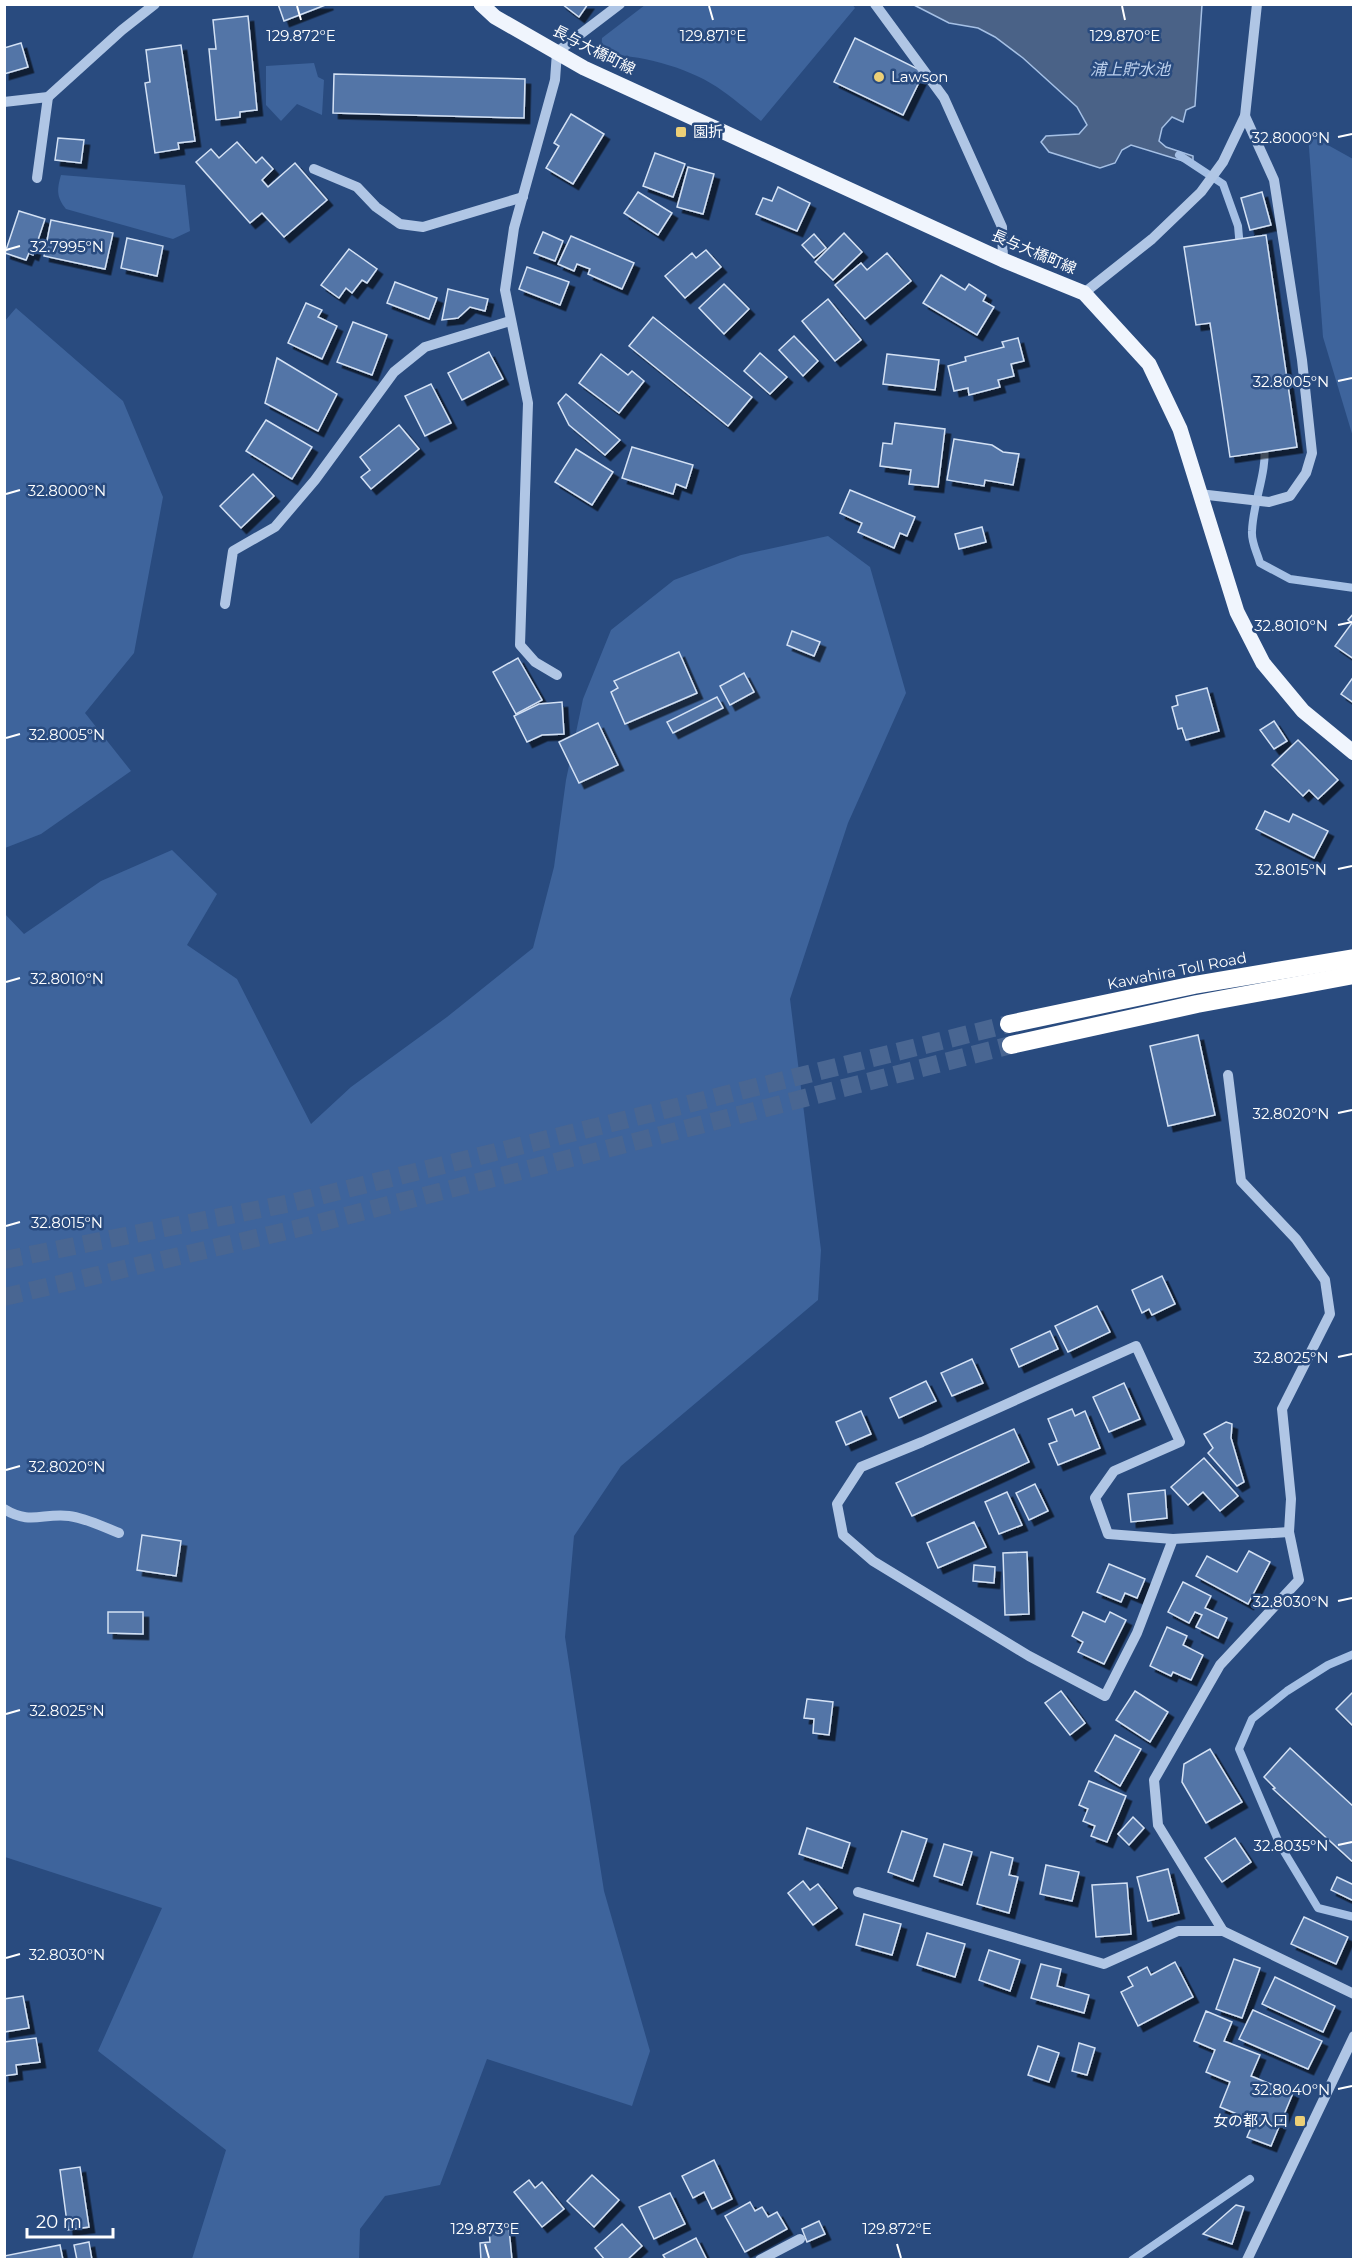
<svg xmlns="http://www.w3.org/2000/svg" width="1358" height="2264" font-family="Montserrat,'Noto Sans JP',sans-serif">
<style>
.green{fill:#3e649c}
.water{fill:#4a6287;stroke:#a5c0e5;stroke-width:1.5}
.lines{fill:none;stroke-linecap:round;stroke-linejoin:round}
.stream{stroke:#a5c0e5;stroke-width:8}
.building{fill:#5274a7;stroke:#d3e1f4;stroke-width:1.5;filter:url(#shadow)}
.highway-tunnel{stroke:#496692;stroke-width:18;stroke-dasharray:18 9;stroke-linecap:butt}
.minor{stroke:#b0c6e5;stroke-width:10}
.major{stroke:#f0f5fd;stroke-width:15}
.highway{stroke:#fff;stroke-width:18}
.ticks{fill:none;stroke:#fff;stroke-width:2}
.poi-dot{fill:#eccf77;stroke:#294b7f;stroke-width:2}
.labels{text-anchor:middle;stroke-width:5;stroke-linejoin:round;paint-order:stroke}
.street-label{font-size:15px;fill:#fff;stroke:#294b7f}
.poi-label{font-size:15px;fill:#fff;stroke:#294b7f;text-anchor:start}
.water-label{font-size:16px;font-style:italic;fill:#bcd0ed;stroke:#294b7f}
.ticks-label{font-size:15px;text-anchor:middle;fill:#fff;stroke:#294b7f;stroke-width:5;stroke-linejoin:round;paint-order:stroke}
</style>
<defs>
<filter id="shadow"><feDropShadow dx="5.5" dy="5.5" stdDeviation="0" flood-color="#0009"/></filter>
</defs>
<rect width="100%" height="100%" fill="#294b7f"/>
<g class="green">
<path d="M852,4l3,4 -94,113c-14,-11 -29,-24 -44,-34 -32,-21 -78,-32 -116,-33l1,-16 43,-33z"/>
<path d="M314,63l4,14 6,3 -2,35 -25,-11 -16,17 -15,-16v-39z"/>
<path d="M1308,134l45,25v278l-30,-100z"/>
<path d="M61,175l124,10 5,46 -17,8 -107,-30c-10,-12 -9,-20 -5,-34z"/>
<path d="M16,308l107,93 40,96 -29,156 -49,60 46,58 -90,63 -36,14 -1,-526z"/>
<path d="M828,536l42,31 36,126 -58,130 -58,176 31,251 -3,50 -197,166 -47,70 -9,101 15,100 24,154 46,160 -18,55 -145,-47 -47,126 -55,11 -25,33 -1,30h-167l34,-109 -128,-99 64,-143 -157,-51 -1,-944 20,21 77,-53 71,-31 45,44 -30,51 50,34 74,145 40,-37 96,-70 86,-69 21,-81 12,-87 17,-81 28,-69 63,-50 67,-25z"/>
</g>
<path class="water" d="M914,5h288l-7,101 -9,4 -3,12 -11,-5 -10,11 -3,13 7,6 27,9v4l-10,1 -52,-16 -9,5 -7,13 -15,5 -51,-16 -8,-10 5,-6 33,-2 8,-9 -10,-18 -54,-49 -28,-21 -17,-9 -29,-5z"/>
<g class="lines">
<g class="stream">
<path d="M1179,155l44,29 15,42 2,22"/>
<path d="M1264,442c4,30 -11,59 -12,89 -1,11 5,21 8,32l30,16 64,9"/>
<path d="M1354,1654l-26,11 -41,26 -35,28 -13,30 41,96 38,63 36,9"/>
<path d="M1132,2260l118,-81"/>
</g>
</g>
<g class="building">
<path d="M278,4h50l-44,17z"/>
<path d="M562,4h26l-9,13z"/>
<path d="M248,16l9,94 -17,2v5l-24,3 -7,-71h7l-3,-29z"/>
<path d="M855,38l69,34 -21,43 -69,-33z"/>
<path d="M21,43l7,24 -24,7v-26z"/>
<path d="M181,45l14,96 -17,2 1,6 -24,4 -10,-70 5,-1 -4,-32z"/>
<path d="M334,74l191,5 -1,39 -191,-5z"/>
<path d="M571,114l33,20 -31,50 -27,-16 13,-22 -5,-3z"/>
<path d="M58,138l26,2 -3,23 -26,-3z"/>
<path d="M237,142l19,21 6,-6 11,12 -11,11 6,7 27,-24 32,37 -43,37 -22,-24 -12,10 -54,-61 15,-13 8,9z"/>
<path d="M655,153l30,11 -12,33 -30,-11z"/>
<path d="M688,167l26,7 -11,40 -26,-7z"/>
<path d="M778,187l32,16 -13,28 -41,-17 7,-16 9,3z"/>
<path d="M638,192l34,21 -14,22 -34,-22z"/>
<path d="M1262,192l9,33 -21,5 -9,-32z"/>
<path d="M19,211l26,8 -12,36 -4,-2 -3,7 -21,-7z"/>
<path d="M51,220l62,13 -8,36 -61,-13z"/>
<path d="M543,232l20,9 -8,20 -21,-8z"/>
<path d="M844,233l18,19 -29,28 -18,-18z"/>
<path d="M814,234l12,14 -12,10 -12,-13z"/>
<path d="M1266,235l31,212 -67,10 -20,-134 -14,2 -12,-78z"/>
<path d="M571,236l63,27 -12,26 -34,-15 2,-5 -13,-5 -3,7 -16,-7z"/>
<path d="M127,238l36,8 -6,30 -36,-8z"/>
<path d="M349,249l28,20 -10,14 -5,-3 -10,13 -6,-5 -7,10 -18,-13z"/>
<path d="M706,250l15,17 -36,31 -20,-22 27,-23 4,5z"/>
<path d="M887,253l24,28 -46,38 -30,-34 26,-22 6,7z"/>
<path d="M527,267l42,15 -9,23 -41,-16z"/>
<path d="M941,275l24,15 4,-6 17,11 -3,6 11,6 -17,28 -54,-32z"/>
<path d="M395,282l42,16 -8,21 -42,-16z"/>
<path d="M724,284l25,25 -25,25 -25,-26z"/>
<path d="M448,289l40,10 -3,12 -15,-4 -12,11 -16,2z"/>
<path d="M828,299l33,41 -26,21 -33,-40z"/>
<path d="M306,303l16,7 -4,7 19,9 -15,33 -34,-16z"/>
<path d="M653,317l99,80 -24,29 -99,-80z"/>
<path d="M353,322l34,13 -15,40 -35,-13z"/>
<path d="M794,336l24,25 -15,15 -24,-26z"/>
<path d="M1018,338l6,23 -13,3 3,12 -16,4 2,7 -31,8 -1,-7 -14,3 -6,-25 18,-5 -1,-4 39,-10 -2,-5z"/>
<path d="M489,352l14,27 -41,21 -14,-27z"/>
<path d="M760,353l27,24 -17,17 -26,-23z"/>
<path d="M601,354l27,21 4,-4 12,10 -25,32 -40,-30z"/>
<path d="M887,354l52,6 -4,30 -52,-6z"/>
<path d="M277,358l60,36 -19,37 -53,-28z"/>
<path d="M431,384l20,39 -26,13 -20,-40z"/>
<path d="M566,394l54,46 -15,15 -36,-30 -11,-22z"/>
<path d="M266,420l46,27 -20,32 -46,-28z"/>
<path d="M895,423l50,6 -7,58 -29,-3 2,-14 -31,-4 3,-23 9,1z"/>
<path d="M399,425l20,24 -48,40 -10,-12 9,-7 -10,-13z"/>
<path d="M954,439l38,6 11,7 16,2 -6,31 -28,-5 -1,6 -37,-6z"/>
<path d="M632,447l61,18 -7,23 -10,-4 -3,10 -51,-16z"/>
<path d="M576,449l37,23 -21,33 -37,-23z"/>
<path d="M253,474l21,22 -33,32 -21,-22z"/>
<path d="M850,490l65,27 -8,19 -7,-3 -6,15 -36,-16 4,-9 -22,-10z"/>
<path d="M982,527l4,15 -27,7 -4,-15z"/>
<path d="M1354,613v46l-19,-13 17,-23 -4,-3z"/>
<path d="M792,631l28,11 -6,14 -27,-11z"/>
<path d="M679,652l18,41 -72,31 -14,-32 7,-4 -4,-7z"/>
<path d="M518,658l24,42 -26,14 -23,-42z"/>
<path d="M744,673l10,19 -24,13 -10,-19z"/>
<path d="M1354,676v27l-13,-9z"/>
<path d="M1207,688l12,43 -33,9 -4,-12 -4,1 -6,-22 6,-2 -2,-9z"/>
<path d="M717,697l6,11 -50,25 -6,-11z"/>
<path d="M562,702l2,32 -22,1 -15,7 -13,-26 25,-12z"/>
<path d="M1274,721l13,20 -13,8 -14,-19z"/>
<path d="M598,723l20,42 -39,18 -20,-41z"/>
<path d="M1298,740l40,40 -20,19 -9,-9 -6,6 -31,-31z"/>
<path d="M1265,811l24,11 4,-8 35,17 -14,27 -58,-29z"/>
<path d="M1198,1035l17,80 -47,11 -18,-80z"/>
<path d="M1162,1276l13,28 -23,11 -3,-6 -7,4 -10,-23z"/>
<path d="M1097,1306l13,26 -42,20 -13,-26z"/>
<path d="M1050,1331l8,18 -39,18 -8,-18z"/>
<path d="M972,1359l11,24 -31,13 -11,-23z"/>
<path d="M926,1381l10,20 -37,17 -9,-20z"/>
<path d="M1124,1383l16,36 -31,13 -16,-35z"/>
<path d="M1072,1409l3,7 10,-5 15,37 -42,17 -9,-21 8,-3 -9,-22z"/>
<path d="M861,1411l10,23 -25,11 -10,-23z"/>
<path d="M1226,1422l6,2 -1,14 13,44 -7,4 -29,-33 5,-5 -9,-14z"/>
<path d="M1014,1429l15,33 -117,54 -16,-33z"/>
<path d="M1204,1458l34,38 -18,15 -17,-19 -15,13 -17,-18z"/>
<path d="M1035,1484l13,27 -19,9 -13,-27z"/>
<path d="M1165,1490l2,28 -36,4 -3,-28z"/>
<path d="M1007,1492l15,33 -23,9 -14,-32z"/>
<path d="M974,1522l12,25 -48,21 -11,-25z"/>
<path d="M142,1535l39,6 -5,35 -39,-6z"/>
<path d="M1249,1551l21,11 -22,42 -52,-28 11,-20 30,16z"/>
<path d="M1027,1552l2,62 -24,1 -2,-62z"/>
<path d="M1109,1564l36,15 -8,19 -12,-5 -4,9 -24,-10z"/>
<path d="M974,1565l21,2 -1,16 -21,-2z"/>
<path d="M1183,1582l28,14 -6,12 22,10 -9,20 -22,-11 6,-12 -7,-3 -6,11 -21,-11z"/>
<path d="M108,1612h35v22l-35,-1z"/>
<path d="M1083,1612l22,10 5,-10 16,8 -22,44 -26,-12 5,-10 -11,-6z"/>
<path d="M1167,1627l20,9 -4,9 20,10 -12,25 -18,-8 -2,4 -21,-10z"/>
<path d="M1061,1691l24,32 -15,12 -25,-32z"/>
<path d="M1135,1691l33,21 -18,30 -34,-22z"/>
<path d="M1354,1691v36l-18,-18z"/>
<path d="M807,1699l26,3 -4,33 -16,-2 1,-14 -10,-1z"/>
<path d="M1115,1735l26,14 -21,37 -25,-15z"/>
<path d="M1290,1748l64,59v56l-81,-74 2,-1 -11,-11z"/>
<path d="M1210,1749l32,53 -36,21 -24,-41 2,-18z"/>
<path d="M1089,1781l37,15 -19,46 -16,-6 4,-10 -12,-5 5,-12 -9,-4z"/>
<path d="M1133,1817l11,11 -15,17 -11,-11z"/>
<path d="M807,1828l43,15 -8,25 -43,-14z"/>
<path d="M902,1831l25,8 -14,42 -25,-9z"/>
<path d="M1235,1838l16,24 -29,20 -17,-24z"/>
<path d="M944,1844l28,8 -10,33 -28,-9z"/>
<path d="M991,1852l22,6 -4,17 9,2 -9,36 -32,-9z"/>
<path d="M1046,1865l33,7 -7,29 -32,-7z"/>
<path d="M1168,1869l11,44 -31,8 -11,-44z"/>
<path d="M1337,1877l17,8v16l-23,-11z"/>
<path d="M803,1881l7,9 8,-6 19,24 -24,17 -25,-32z"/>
<path d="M1127,1883l4,51 -35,3 -4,-52z"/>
<path d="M864,1914l37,10 -9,31 -36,-10z"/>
<path d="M1304,1917l44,20 -12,27 -45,-20z"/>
<path d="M927,1933l38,11 -10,33 -38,-12z"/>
<path d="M989,1950l31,10 -10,31 -31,-11z"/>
<path d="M1234,1959l26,9 -18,50 -26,-9z"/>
<path d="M1175,1962l18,35 -55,29 -17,-34 12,-6 -5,-9 19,-10 4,8z"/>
<path d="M1041,1964l20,5 -4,17 32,9 -5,18 -53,-15z"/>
<path d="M1275,1977l60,29 -12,26 -61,-28z"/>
<path d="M23,1996l6,32 -25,4v-33z"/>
<path d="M1253,2010l69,31 -14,28 -69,-30z"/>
<path d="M1206,2011l26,11 -8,19 36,14 -9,21 42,17 -22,53 -24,-9 7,-16 -34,-14 10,-25 -24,-10 9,-22 -21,-9z"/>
<path d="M36,2038l4,24 -24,3 1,9 -13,2v-34z"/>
<path d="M1079,2043l16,5 -8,27 -15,-4z"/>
<path d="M1038,2046l21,7 -10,29 -21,-7z"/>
<path d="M714,2160l18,39 -20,10 -8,-17 -11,6 -11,-22z"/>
<path d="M80,2167l9,60 -21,3 -8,-60z"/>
<path d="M592,2175l27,25 -25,27 -27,-26z"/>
<path d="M529,2180l6,8 7,-6 22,27 -22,18 -28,-35z"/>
<path d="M670,2193l15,31 -31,15 -15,-32z"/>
<path d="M750,2202l5,9 7,-4 6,10 9,-5 10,17 -42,23 -20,-36z"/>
<path d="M1236,2205l8,2 -12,37 -29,-10z"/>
<path d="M819,2221l6,13 -18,8 -5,-13z"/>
<path d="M622,2224l20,22 -15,14h-22l-10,-12z"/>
<path d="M509,2229l3,31h-31l-1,-17 10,-1 -1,-12z"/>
<path d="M696,2238l11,22h-41l-3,-5z"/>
<path d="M89,2242l3,18h-15l-3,-15z"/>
<path d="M60,2245l3,15h-59v-4z"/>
</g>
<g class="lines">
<g class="highway-tunnel">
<path d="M4,1260l287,-57 718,-179"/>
<path d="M4,1297l291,-68 716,-184"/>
</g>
<g class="minor">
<path d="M875,4l69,94 58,129 1,33"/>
<path d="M4,102l44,-5 74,-67 33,-26"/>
<path d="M314,169l43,18 19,20 24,17 23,3 100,-30"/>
<path d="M37,178l11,-81"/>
<path d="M1084,293l68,-54 49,-47 22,-30 22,-46 12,-112"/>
<path d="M1199,494l70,8 21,-6 16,-23 6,-20 -10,-93 -28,-180 -29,-64"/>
<path d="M225,604l8,-53 42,-24 40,-47 79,-108 31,-25 85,-26"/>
<path d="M557,675l-22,-13 -15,-17 8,-242 -23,-113 9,-62 41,-148 2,-28 63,-48"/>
<path d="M1136,1346l44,96 -66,29 -19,27 13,36 65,5 -36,94 -32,63 -76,-40 -156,-95 -30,-26 -6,-31 24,-37 61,-25z"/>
<path d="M4,1509c26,16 38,4 65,7 17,2 34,11 50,17"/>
<path d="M1173,1539l116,-7"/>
<path d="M858,1892l246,72 74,-33h45l131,63"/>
<path d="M1223,1931l-65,-106 -4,-45 66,-115 79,-85 -10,-48 2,-33 -9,-90 48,-95 -5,-34 -29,-41 -55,-58 -13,-106"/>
<path d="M760,2260l40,-21"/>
<path d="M1247,2260l107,-224"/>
</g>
<path class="major" d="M481,4l14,13 89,51 419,192 81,33 65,71 31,65 57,183 26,51 40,48 51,42"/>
<g class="highway">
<path d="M1009,1024l185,-39 160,-27"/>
<path d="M1011,1045l186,-41 157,-29"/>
</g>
</g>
<path class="ticks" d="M297,6l4,14M709,6l4,14M1122,6l3,14M1338,137l14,-3M6,250l14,-4M1338,381l14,-3M6,494l14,-4M1338,625l14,-3M6,738l14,-4M1338,869l14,-3M6,982l14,-4M1338,1113l14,-3M6,1226l14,-4M1338,1357l14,-3M6,1470l14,-4M1338,1601l14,-3M6,1714l14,-4M1338,1845l14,-3M6,1958l14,-4M1338,2089l14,-3M485,2244l4,14M897,2244l4,14"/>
<g class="poi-dot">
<circle cx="879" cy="77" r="6"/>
<rect x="675" y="126" width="12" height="12" rx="3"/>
<rect x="1294" y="2115" width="12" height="12" rx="3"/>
</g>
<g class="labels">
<g class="street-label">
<text transform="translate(594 50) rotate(27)" y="5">長与大橋町線</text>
<text transform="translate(1034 252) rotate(23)" y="5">長与大橋町線</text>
<text transform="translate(1177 971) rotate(-11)" y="5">Kawahira Toll Road</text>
</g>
<g class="poi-label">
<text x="891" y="82">Lawson</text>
<text x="693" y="137">園折</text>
<text x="1288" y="2126" text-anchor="end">女の都入口</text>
</g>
<g class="water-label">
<text x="1130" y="75">浦上貯水池</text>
</g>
</g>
<g class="ticks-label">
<text x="301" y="41">129.872°E</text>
<text x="713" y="41">129.871°E</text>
<text x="1125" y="41">129.870°E</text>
<text x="1291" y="143">32.8000°N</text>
<text x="67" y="252">32.7995°N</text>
<text x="1291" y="387">32.8005°N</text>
<text x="67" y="496">32.8000°N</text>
<text x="1291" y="631">32.8010°N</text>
<text x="67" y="740">32.8005°N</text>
<text x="1291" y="875">32.8015°N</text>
<text x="67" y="984">32.8010°N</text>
<text x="1291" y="1119">32.8020°N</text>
<text x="67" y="1228">32.8015°N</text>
<text x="1291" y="1363">32.8025°N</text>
<text x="67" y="1472">32.8020°N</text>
<text x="1291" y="1607">32.8030°N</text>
<text x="67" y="1716">32.8025°N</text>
<text x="1291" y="1851">32.8035°N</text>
<text x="67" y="1960">32.8030°N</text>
<text x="1291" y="2095">32.8040°N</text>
<text x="485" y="2234">129.873°E</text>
<text x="897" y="2234">129.872°E</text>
</g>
<rect width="1358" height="2264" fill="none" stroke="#ffffff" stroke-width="12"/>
<path d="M27 2228v9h86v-9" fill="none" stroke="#ffffff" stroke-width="3"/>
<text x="36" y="2228" font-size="18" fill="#ffffff" stroke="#294b7f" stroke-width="4.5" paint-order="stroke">20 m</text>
</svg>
